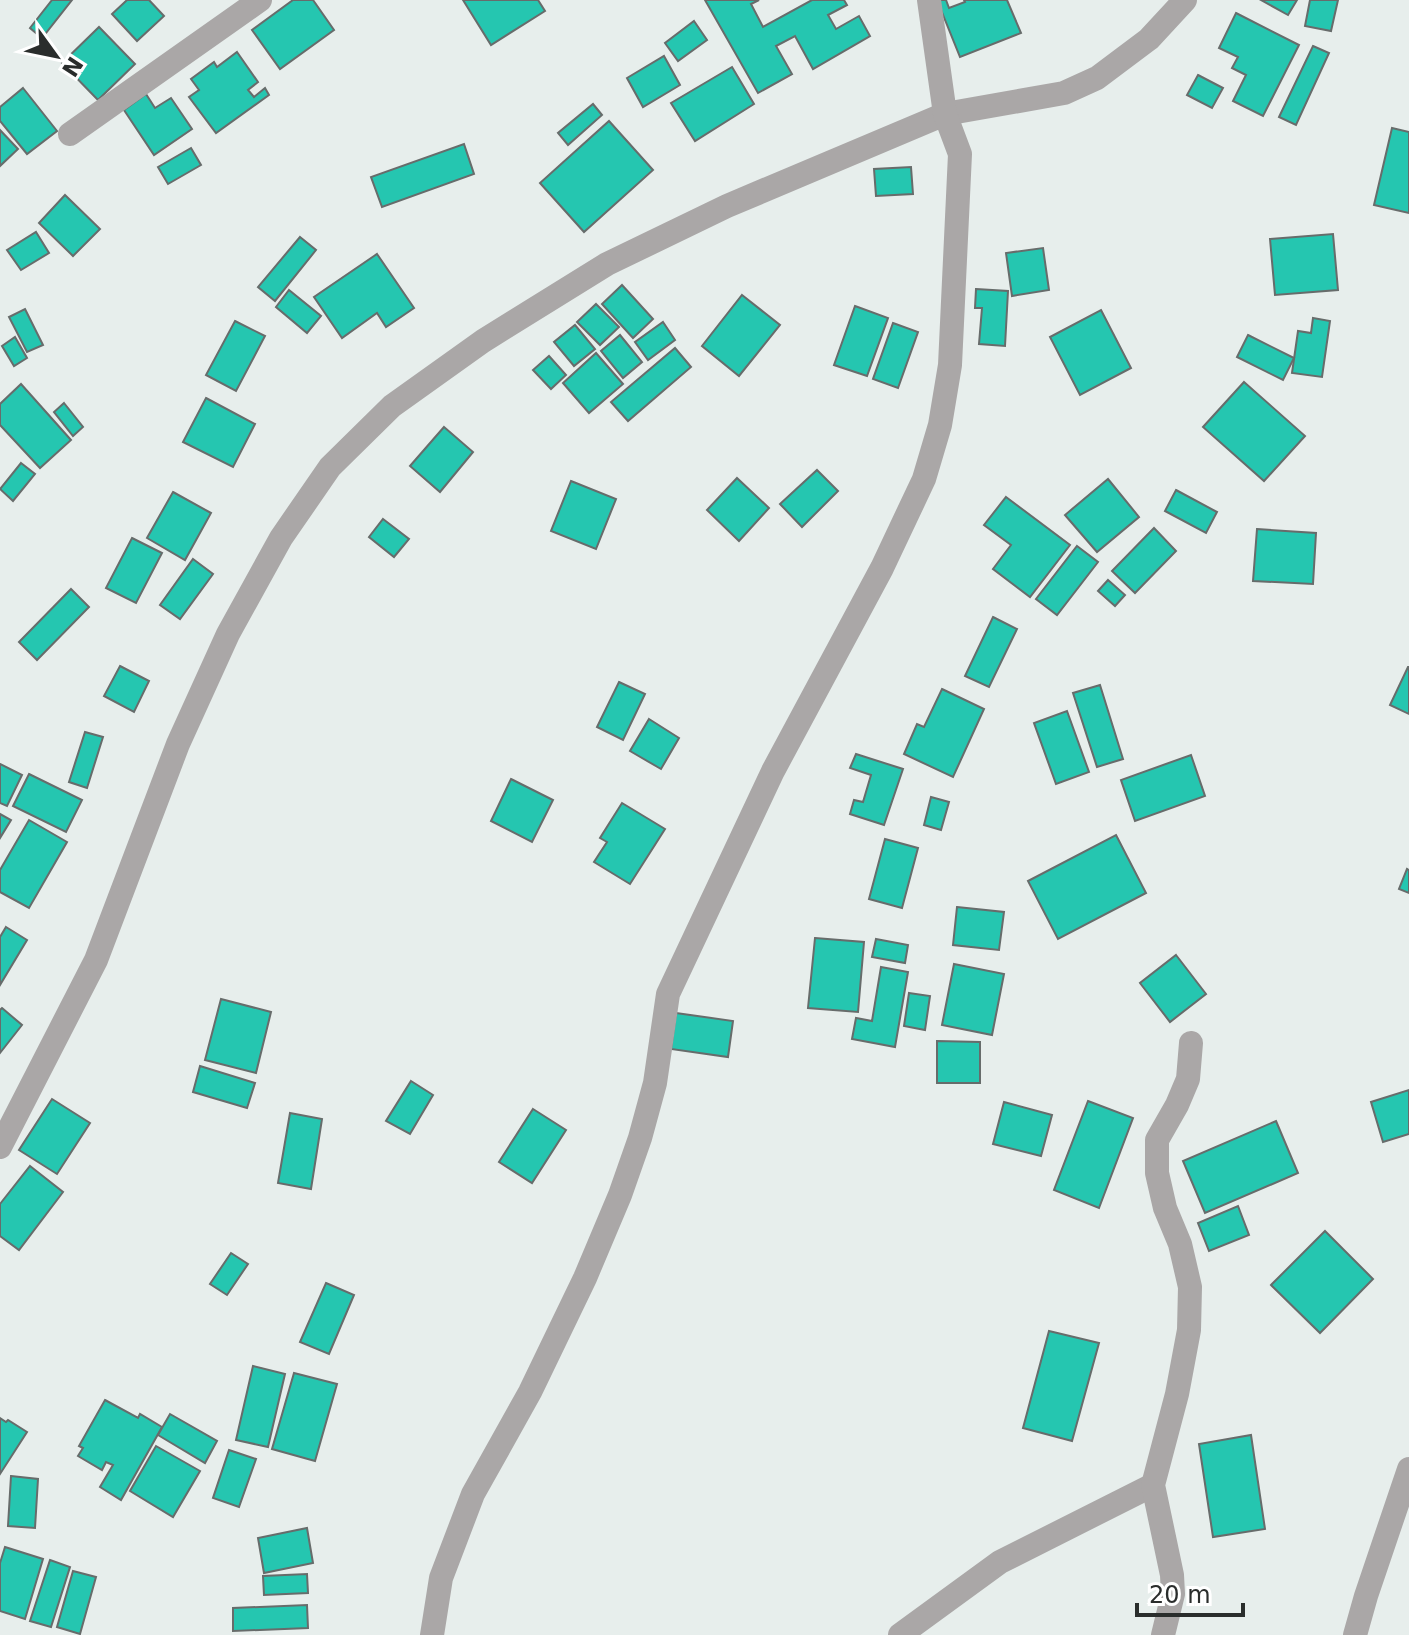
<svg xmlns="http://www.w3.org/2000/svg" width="1409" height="1635" font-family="'DejaVu Sans',sans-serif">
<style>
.building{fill:#25c6b0;stroke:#676c6b;stroke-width:2}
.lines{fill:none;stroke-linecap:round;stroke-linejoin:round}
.street{stroke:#aaa7a7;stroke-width:24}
</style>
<rect width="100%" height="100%" fill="#e7eeec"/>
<g class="building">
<path d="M52,0h20l-30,38 -12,-10z"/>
<path d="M127,0h22l15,16 -27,25 -25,-27z"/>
<path d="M293,0h20l21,30 -54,39 -28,-39z"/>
<path d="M463,0h75l7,11 -54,34z"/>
<path d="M705,0h54l-8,4 12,23 49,-27h32l3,5 -19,10 8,14 23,-13 11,20 -57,33 -18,-33 -19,10 16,28 -34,19z"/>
<path d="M937,0h9l3,8 16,-6 -1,-2h43l14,33 -61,24z"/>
<path d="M1261,0h36l-9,15z"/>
<path d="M1310,0h28l-7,31 -26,-5z"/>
<path d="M1236,13l63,32 -36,71 -30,-15 13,-26 -14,-7 6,-11 -19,-9z"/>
<path d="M694,21l13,19 -29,21 -13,-18z"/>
<path d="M99,27l36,37 -37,36 -36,-37z"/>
<path d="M1313,46l16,7 -33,72 -17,-8z"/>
<path d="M237,52l21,30 -10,8 6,7 11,-9 4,7 -53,38 -27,-36 10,-7 -8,-11 23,-17 3,5z"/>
<path d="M664,56l16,29 -37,22 -16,-29z"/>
<path d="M732,67l22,37 -59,37 -24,-38z"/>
<path d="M1198,75l25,13 -11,20 -25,-13z"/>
<path d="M23,88l34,43 -30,23 -27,-33v-14z"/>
<path d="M146,94l9,14 16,-10 21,31 -38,26 -30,-45z"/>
<path d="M593,104l9,11 -34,30 -10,-12z"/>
<path d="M609,121l44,49 -69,62 -44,-49z"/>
<path d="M1392,128l17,4v81l-35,-8z"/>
<path d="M0,130l18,19 -18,17z"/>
<path d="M464,144l10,30 -92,33 -11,-30z"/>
<path d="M191,148l10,17 -33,19 -10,-17z"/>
<path d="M911,167l2,27 -37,2 -2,-27z"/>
<path d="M65,195l35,34 -27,27 -34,-33z"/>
<path d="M36,232l13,21 -28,17 -14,-20z"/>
<path d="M1333,234l5,56 -63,5 -5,-56z"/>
<path d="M300,237l16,13 -41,51 -17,-14z"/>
<path d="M1043,248l6,42 -37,6 -6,-43z"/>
<path d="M377,254l37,54 -28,19 -9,-14 -35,25 -28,-41z"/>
<path d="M622,285l31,34 -20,19 -31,-34z"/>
<path d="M976,289l32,2 -3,55 -26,-2 3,-36h-7z"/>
<path d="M289,290l32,26 -14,17 -31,-26z"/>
<path d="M742,295l38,30 -41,51 -37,-30z"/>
<path d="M596,304l23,23 -19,18 -23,-23z"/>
<path d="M855,306l33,12 -21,58 -33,-11z"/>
<path d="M25,309l18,36 -16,7 -18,-35z"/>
<path d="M1101,310l30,58 -51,27 -30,-58z"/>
<path d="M1313,318l17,3 -8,56 -30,-4 6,-42 13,2z"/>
<path d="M235,321l30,15 -29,55 -30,-16z"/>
<path d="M663,322l12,18 -27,20 -13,-18z"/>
<path d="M893,323l25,9 -20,56 -25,-9z"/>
<path d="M575,325l20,24 -21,17 -20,-24z"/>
<path d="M620,335l22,27 -19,16 -22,-27z"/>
<path d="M1248,335l46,23 -11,22 -46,-23z"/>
<path d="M15,337l12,21 -13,8 -12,-20z"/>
<path d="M675,348l16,19 -63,54 -17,-19z"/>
<path d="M596,353l27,31 -34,29 -26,-30z"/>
<path d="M549,356l17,19 -15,14 -18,-19z"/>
<path d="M1244,382l61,54 -41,45 -61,-54z"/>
<path d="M21,384l50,56 -31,28 -40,-43v-21z"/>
<path d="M206,398l49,26 -22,43 -50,-25z"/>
<path d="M64,403l19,24 -10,9 -19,-24z"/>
<path d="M444,427l29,25 -33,40 -30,-26z"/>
<path d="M21,463l14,11 -22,27 -13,-12z"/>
<path d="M817,470l21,21 -36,36 -22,-23z"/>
<path d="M737,478l32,30 -30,33 -32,-31z"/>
<path d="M1108,479l31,38 -42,35 -32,-37z"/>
<path d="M571,481l45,18 -20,50 -45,-18z"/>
<path d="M1176,490l41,22 -11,21 -41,-22z"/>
<path d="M173,492l38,21 -26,47 -38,-22z"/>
<path d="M1006,497l64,48 -40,52 -37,-28 18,-24 -27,-20z"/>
<path d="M383,519l26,20 -15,18 -25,-20z"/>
<path d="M1154,528l22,23 -41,42 -23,-22z"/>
<path d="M1257,529l59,4 -3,51 -60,-3z"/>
<path d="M132,538l30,15 -26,50 -30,-15z"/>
<path d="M1077,546l21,16 -41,53 -21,-16z"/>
<path d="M193,559l20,15 -33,45 -20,-14z"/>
<path d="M1108,580l17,15 -10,11 -17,-15z"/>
<path d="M71,589l18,18 -52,53 -18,-18z"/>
<path d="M993,617l24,12 -28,58 -24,-11z"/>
<path d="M120,666l29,15 -15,31 -30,-16z"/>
<path d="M1408,667h1v47l-19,-9z"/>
<path d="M619,682l26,12 -22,46 -26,-13z"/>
<path d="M1100,685l23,74 -26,8 -24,-74z"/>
<path d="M942,689l42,20 -31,68 -49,-23 13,-30 7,3z"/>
<path d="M1067,711l22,61 -33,12 -22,-61z"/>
<path d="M649,719l30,19 -18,31 -31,-18z"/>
<path d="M85,732l18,5 -16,51 -18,-6z"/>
<path d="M856,754l47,15 -19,56 -34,-11 4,-14 9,2 8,-27 -21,-7z"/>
<path d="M1191,755l14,41 -70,25 -14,-41z"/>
<path d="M0,764l22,11 -15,31 -7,-3z"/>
<path d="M29,774l53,26 -16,32 -53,-26z"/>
<path d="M511,779l42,21 -21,42 -41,-21z"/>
<path d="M931,797l18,5 -8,28 -17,-5z"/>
<path d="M622,803l43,26 -35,55 -36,-22 13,-20 -7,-4z"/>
<path d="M0,814l11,6 -11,18z"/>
<path d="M29,820l38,22 -38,66 -29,-16v-22z"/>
<path d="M1116,835l30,58 -88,46 -30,-58z"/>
<path d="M885,839l33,9 -16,60 -33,-9z"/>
<path d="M1407,869l2,1v23l-10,-4z"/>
<path d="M957,907l47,5 -5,38 -46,-5z"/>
<path d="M6,927l21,13 -27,45v-48z"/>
<path d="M815,938l49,4 -6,70 -50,-4z"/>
<path d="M876,939l32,6 -3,18 -33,-6z"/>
<path d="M1176,955l30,39 -36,28 -30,-39z"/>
<path d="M954,964l50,10 -12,61 -50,-10z"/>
<path d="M881,967l27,5 -13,75 -43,-8 4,-21 16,3z"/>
<path d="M909,993l21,3 -5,34 -21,-4z"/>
<path d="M221,999l50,13 -15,61 -51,-13z"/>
<path d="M2,1008l20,17 -22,28v-43z"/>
<path d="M676,1013l57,8 -5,36 -57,-8z"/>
<path d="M937,1041l43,1v41h-43z"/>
<path d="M200,1066l55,17 -8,25 -54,-16z"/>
<path d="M411,1081l22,14 -23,39 -24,-13z"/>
<path d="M1409,1090v44l-26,8 -12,-40z"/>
<path d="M52,1099l38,24 -33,51 -38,-24z"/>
<path d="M1088,1101l45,17 -34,90 -45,-18z"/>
<path d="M1004,1102l48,13 -11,41 -48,-12z"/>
<path d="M533,1109l33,21 -34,53 -33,-21z"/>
<path d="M290,1113l32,6 -11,70 -33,-6z"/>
<path d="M1276,1121l22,52 -93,40 -22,-52z"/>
<path d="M30,1166l33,26 -44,58 -19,-14v-32z"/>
<path d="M1238,1206l11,29 -40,16 -11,-28z"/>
<path d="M1325,1231l48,48 -53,54 -49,-48z"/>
<path d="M231,1253l17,11 -21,31 -17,-11z"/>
<path d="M326,1283l28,12 -25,59 -29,-12z"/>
<path d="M1049,1331l50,12 -27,98 -49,-13z"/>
<path d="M253,1366l32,8 -17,73 -32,-7z"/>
<path d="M294,1373l43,11 -22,77 -43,-12z"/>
<path d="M105,1400l33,18 2,-4 22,13 -41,73 -21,-13 13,-22 -7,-3 -4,8 -24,-14 5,-8 -4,-2z"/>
<path d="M170,1414l47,27 -12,22 -47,-28z"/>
<path d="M0,1418l6,4 2,-2 19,12 -27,42z"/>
<path d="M1251,1435l14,94 -52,8 -14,-93z"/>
<path d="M156,1446l44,25 -27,46 -43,-26z"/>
<path d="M229,1450l27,9 -17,48 -26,-9z"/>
<path d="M11,1476l27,3 -3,49 -27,-2z"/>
<path d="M307,1528l6,35 -49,10 -6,-35z"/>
<path d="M5,1547l38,12 -18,60 -25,-8v-48z"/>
<path d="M50,1560l20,7 -19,60 -21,-6z"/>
<path d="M73,1571l23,6 -16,57 -23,-7z"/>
<path d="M307,1574l1,19 -44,2 -1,-19z"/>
<path d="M307,1605l1,23 -75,3v-23z"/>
</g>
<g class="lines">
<g class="street">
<path d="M70,134l190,-134"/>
<path d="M0,1147l96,-187 82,-216 50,-110 53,-96 49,-71 62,-61 91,-65 124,-77 120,-58 218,-92 119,-21 33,-15 52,-39 36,-39"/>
<path d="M432,1635l9,-57 32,-84 57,-102 55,-114 35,-83 20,-57 15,-55 13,-89 105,-223 109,-203 42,-89 16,-54 10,-60 10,-211 -15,-40 -16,-114"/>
<path d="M900,1635l100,-73 153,-77"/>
<path d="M1163,1635l10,-41 -1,-19 -19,-90 24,-91 12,-64 1,-43 -10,-43 -15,-36 -8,-35v-33l20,-35 11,-26 3,-36"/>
<path d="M1355,1635l11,-39 43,-127"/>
</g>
</g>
<g transform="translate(56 56) rotate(123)" stroke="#ffffff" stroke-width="6" paint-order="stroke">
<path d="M0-6L14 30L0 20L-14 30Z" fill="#2a2d2c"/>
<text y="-12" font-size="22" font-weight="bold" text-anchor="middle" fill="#2a2d2c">N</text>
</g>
<path d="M1137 1603v12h106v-12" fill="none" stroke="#2a2d2c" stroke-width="4"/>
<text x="1149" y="1603" font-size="24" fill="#2a2d2c" stroke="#ffffff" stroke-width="6" paint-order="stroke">20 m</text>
</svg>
